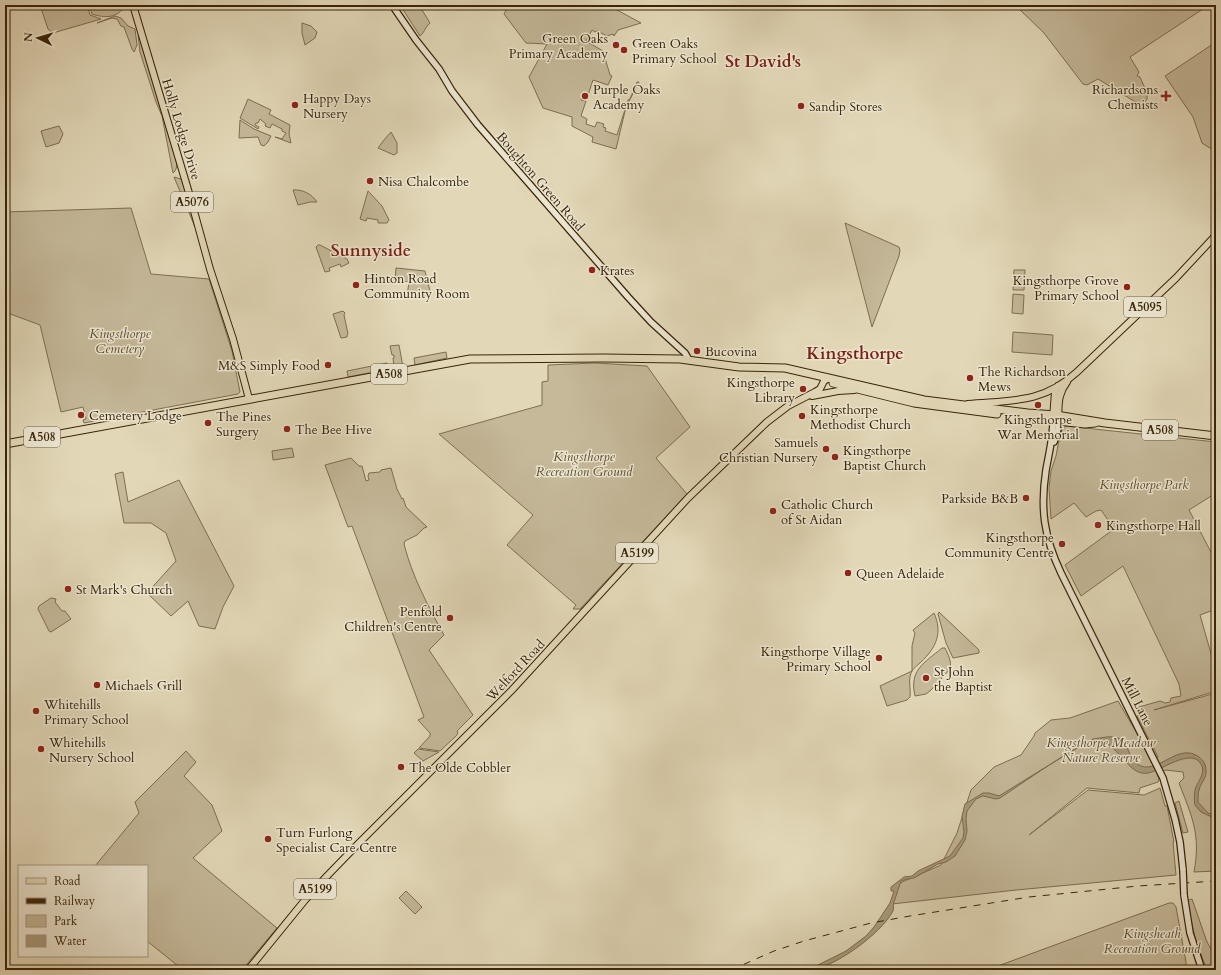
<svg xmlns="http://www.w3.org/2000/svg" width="1221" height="975" font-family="Cardo,serif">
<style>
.green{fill:#c5b99a;stroke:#7e6e51}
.water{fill:#a89b7c;stroke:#7b6b4e}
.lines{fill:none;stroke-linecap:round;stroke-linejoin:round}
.secondary-casing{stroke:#382408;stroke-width:8}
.primary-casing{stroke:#382408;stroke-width:8}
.highway-casing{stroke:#382408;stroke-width:9}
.secondary{stroke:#ece6d1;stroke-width:5.5}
.primary{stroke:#e2d8b8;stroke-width:6}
.highway{stroke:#e2d8b8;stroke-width:7}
.rail{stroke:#382408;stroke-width:1;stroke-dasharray:7 7;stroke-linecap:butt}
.secondary-bridge-casing{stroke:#382408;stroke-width:8;stroke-linecap:butt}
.secondary-bridge{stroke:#ece6d1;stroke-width:5.5}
.poi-dot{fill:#8f2418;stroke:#ece6d1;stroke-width:1.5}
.labels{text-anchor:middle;stroke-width:3;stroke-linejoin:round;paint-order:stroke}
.shield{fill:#ece6d1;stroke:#6e5e44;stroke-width:1}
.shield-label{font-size:12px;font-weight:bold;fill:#382408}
.poi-label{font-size:13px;fill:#382408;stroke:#ece6d1;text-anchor:start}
.street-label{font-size:13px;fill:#382408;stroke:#ece6d1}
.park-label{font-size:13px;font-style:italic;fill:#5b492c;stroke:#ece6d1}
.district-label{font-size:17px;font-weight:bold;fill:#7a1f14;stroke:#ece6d1}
</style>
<rect width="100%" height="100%" fill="#e2d8b8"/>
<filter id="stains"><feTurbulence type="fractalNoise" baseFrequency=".005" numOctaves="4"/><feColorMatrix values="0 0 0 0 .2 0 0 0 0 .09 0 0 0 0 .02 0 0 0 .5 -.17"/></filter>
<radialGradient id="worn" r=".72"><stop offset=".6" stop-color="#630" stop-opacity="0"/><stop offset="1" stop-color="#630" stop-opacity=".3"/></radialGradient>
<g class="green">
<path d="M40,5h47l3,10 11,4 -48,14 -5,-4z"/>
<path d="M89,5h36c-7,14 -21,13 -33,9z"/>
<path d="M400,5h19l11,18c-5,4 -5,9 -10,13z"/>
<path d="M509,5h99l33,18 -23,7 -4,6 -1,-2 -6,2 -10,-5 -2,1 -3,-2 -6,11 17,10 7,24 2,1 -4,9 -15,-5 -5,15 -5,-1 -2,6 5,1 -5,15 6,3 -1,5 9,3 2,-5 7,2 -1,3 3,1 -1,3 12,4 11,-35 2,-1 7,-17h2l-13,25 -10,42 -24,-7 1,-5 -21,-11v-9l-29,-9 -14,-31 18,-33 -21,-1 -22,-29z"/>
<path d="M1015,5h194l-79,52 9,15 -2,4 3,1 7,16v6l-5,7 -44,-27 -11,6 -4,-1 -39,-51z"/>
<path d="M115,16l6,2 7,8 7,3 2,16 -3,7 -2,-3 -8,-22 -3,-1 -4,-7 -5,-1 -15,5z"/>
<path d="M302,23l9,3 6,6 -2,6 -10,7 -3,-12z"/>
<path d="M139,34l35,115c1,8 6,19 -1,24l-11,-57 -6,-14 -16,-50 -2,-17z"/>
<path d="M1216,42v110l-14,-9 -9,-26 -28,-41z"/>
<path d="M248,99l23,11 -2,4 21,11 -1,9 2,9 -16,-6 7,2 4,-6 -4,-2v-2l-10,-5 -2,4 -5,-2 1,-2 -6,-5 -2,4h-2l-1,2 4,2 -1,2 -18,-11z"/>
<path d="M240,120l14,9 17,7 -3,6 -4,4 -3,-1 -3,-8 -19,1z"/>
<path d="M59,126l4,8 -4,9 -13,4 -5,-16z"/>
<path d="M391,132l6,11v10l-3,2 -16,-7 6,-8z"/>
<path d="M174,177l7,2c7,14 14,32 14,48z"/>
<path d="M293,190c9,-1 19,4 24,12h-7l-12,3z"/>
<path d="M368,191l14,15 7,14 -2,3h-9v-3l-11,-2 -1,3 -6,-2z"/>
<path d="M131,208l20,66 58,5 23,72 8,41 -2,2 -154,29 -1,-3 3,-1 -3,-12 -22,5 -21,-87 -35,-13v-100z"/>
<path d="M845,223l54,24 1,3 -1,6 -27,71z"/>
<path d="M318,245h2l27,14 2,4 -8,4 -1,-3 -11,4 1,3 -5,1 -9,-25z"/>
<path d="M396,268l29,3 6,24 -24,1 2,-14 -14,-2z"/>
<path d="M1014,270h11l-1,20h-11z"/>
<path d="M1013,294l11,1 -1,19 -11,-1z"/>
<path d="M343,311l2,2 -1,2 4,19 -1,1v2l-6,1 -8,-24z"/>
<path d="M1013,332l40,3 -1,20 -40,-3z"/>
<path d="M399,345l4,22 -7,1 -2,-1 -1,-9h1v-3h-2l-2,-9z"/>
<path d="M446,352l1,6 -32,7 -1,-7z"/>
<path d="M387,363v5l-3,2 -36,7 -1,-6z"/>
<path d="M595,363l52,3 43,61 -34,31 31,36 -107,115h-7l3,-4 -69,-60 26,-30 -94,-81 103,-29v-23l6,-1v-16z"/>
<path d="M1066,426l150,16v51l-27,17 24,46 3,-1v54l-16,6 16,56v20l-62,19 62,-17v178l-22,1c7,-38 -2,-55 -15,-89l5,-5 -1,-6 -17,-2 -9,4 2,5 -1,3 -18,6 -1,5 -52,-5 -58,47 59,-45 56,5 16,-7 5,18h2l7,36h-1l3,33 -160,15 -124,14 8,-21 41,-18 16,-32 14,-43 23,-23 27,-12 13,-19 1,-3 16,-13 19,-2 48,-17 20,34 13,26 7,-4 -21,-41 5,-2 -3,-7 21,-6 5,2 5,-1 1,-4 10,-2 -2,-12 -56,-118 -42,30 -16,-31 49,-36 -13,-19 -5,1 -10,6 -12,-14 -23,16 -2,-31 2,-17 5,-15 3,-16 3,-11z"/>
<path d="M292,448l2,9 -21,3 -1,-9z"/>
<path d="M351,458l8,8h3l4,15 3,-1 -1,-4 1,-3 11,-1 1,-2 10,-2 6,21 5,10 1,-1 3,9 21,20 -3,1 -7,7 -12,6 -1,3c8,32 24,62 40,91l-15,15 44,65 -16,16 1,2 -2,3 -16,15 -21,-3 11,-12v-3l-12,-13 6,-3 -72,-191 -4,1 -23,-62z"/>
<path d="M123,472l5,30 51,-22 55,106 -11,21 -8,22 -16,-3 -11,-25 -17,15 -24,-23 29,-32 -10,-28 -15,-10h-27l-9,-49z"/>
<path d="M51,598l5,1 -1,3 7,9h3l6,8 -20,13 -2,-1 -11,-22 1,-3z"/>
<path d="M939,612l40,38v3l-26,5 -7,-15 -8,-29z"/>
<path d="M934,613c9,20 2,35 -13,49 -3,3 -8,6 -10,11 -3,8 0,16 -1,24l-3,3 -20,6 -7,-20 32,-15v-25l3,-13 -2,-3z"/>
<path d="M942,648h3c3,6 7,14 5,21l-19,21 -5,4 -11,2c-6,-26 9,-33 27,-48z"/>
<path d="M418,749l21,3 -16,9 -9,-8z"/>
<path d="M186,751l10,11 -12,14 28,29 10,26 -29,27 84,70 -35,42h-59l-36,-29v-75h-52l44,-53 -4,-11z"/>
<path d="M1179,801l9,31 -5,1 -8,-30z"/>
<path d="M406,891l16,16 -7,7 -16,-16z"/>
<path d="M1192,899l15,43 9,16v12h-9l-11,-28 -9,-40 2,-2z"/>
<path d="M1169,903h4l3,4 10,55v4l-7,4h-192z"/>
</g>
<path class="water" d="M1107,737c26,-3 17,23 34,29 18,7 38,-24 58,-9 4,3 7,7 7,13 1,8 -5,12 -7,20 -1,3 -1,8 -1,12l10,11 8,3v3l-15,-7 -6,-7c-1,-5 -1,-13 1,-18 3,-7 10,-15 5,-23 -10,-17 -40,7 -53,9 -21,4 -29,-32 -52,-32 -14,-1 -80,47 -96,57l-4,1 -13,-3 -7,3 -9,12 -1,8 1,12 -2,9 -10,16 -9,6 -8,2 -24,14 -7,1 -6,2c-2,7 -5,14 -7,21 -1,3 0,7 -1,9 -11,22 -61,59 -85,59l38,-19 20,-15 8,-9 16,-24 4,-12h-3v-4l13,-10 8,-1 6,-5 32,-15 13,-18 1,-6 -2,-16 3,-12 18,-11h6l10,3 81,-50 13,-7z"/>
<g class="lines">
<defs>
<g id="secondary">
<path d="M392,5l24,35 23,29 13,22 26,34 150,172 23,25 34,31 4,7"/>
<path d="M1053,421c0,17 -4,32 -7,49 -6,39 -2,67 15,103l102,205 12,41 5,23 3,28"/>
<path d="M1054,442l4,-13v-8l-3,-3"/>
<path d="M1184,895l6,38 12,37"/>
</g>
<g id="primary">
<path d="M133,5l56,188 21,76 23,70 16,60"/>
<path d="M812,396l26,-5 16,-1"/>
<path d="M968,404c44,-4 74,0 109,-32l99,-94 40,-43"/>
<path d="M1053,418l2,-26 3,-6"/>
<path d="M1058,420c1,-15 -1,-25 9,-38"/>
<path d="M248,970l57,-70 22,-24 32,-33 153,-153 176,-192 79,-76 21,-16 27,-14 5,-3 4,-8 5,-3"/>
</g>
<g id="highway">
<path d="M833,383l81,20 83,11"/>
<path d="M1023,417l62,7 10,-1"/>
<path d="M5,444l465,-85 133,-1 77,1 59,8 46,1 139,32 104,13 28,2 49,8 111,13"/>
</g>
</defs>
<use href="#secondary" class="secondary-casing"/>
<use href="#primary" class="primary-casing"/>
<use href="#highway" class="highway-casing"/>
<use href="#secondary" class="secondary"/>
<use href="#primary" class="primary"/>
<use href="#highway" class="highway"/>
<path class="rail" d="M731,970l43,-19 30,-10 67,-18 39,-7 119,-19 109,-11 78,-5"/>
<defs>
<path id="secondary-bridge" d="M1183,870l1,25"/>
</defs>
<use href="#secondary-bridge" class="secondary-bridge-casing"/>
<use href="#secondary-bridge" class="secondary-bridge"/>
</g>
<g class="poi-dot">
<circle cx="616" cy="45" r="4"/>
<circle cx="624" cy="50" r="4"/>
<circle cx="585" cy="96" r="4"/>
<path d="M1164 90h4v4h4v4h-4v4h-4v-4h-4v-4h4z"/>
<circle cx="295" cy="105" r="4"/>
<circle cx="801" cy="106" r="4"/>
<circle cx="370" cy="181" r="4"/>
<circle cx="592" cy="270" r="4"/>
<circle cx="356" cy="285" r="4"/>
<circle cx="1127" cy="287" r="4"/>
<circle cx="697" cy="351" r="4"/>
<circle cx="328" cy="365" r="4"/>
<circle cx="970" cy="378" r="4"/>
<circle cx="803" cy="389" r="4"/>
<circle cx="1038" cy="405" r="4"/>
<circle cx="81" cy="415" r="4"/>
<circle cx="802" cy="416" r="4"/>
<circle cx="208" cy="423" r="4"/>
<circle cx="287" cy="429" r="4"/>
<circle cx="826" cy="449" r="4"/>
<circle cx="835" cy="457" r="4"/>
<circle cx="1026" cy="498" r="4"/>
<circle cx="773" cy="511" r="4"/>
<circle cx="1098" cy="525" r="4"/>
<circle cx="1062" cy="544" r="4"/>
<circle cx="848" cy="573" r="4"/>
<circle cx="68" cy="589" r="4"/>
<circle cx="450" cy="618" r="4"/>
<circle cx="879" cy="658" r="4"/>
<circle cx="926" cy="678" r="4"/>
<circle cx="97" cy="685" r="4"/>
<circle cx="36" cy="711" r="4"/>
<circle cx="41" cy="749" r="4"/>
<circle cx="401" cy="767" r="4"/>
<circle cx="268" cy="839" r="4"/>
</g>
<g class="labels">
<g class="shield">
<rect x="171" y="192" width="42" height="20" rx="3"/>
<rect x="1124" y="297" width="42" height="20" rx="3"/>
<rect x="371" y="364" width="36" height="20" rx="3"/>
<rect x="1142" y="420" width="36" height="20" rx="3"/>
<rect x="24" y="427" width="36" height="20" rx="3"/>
<rect x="616" y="543" width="42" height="20" rx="3"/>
<rect x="294" y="879" width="42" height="20" rx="3"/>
</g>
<g class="shield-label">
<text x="192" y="206">A5076</text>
<text x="1145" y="311">A5095</text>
<text x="389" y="378">A508</text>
<text x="1160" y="434">A508</text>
<text x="42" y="441">A508</text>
<text x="637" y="557">A5199</text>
<text x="315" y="893">A5199</text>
</g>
<g class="poi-label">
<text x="608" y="43" text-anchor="end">Green Oaks<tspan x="608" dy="15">Primary Academy</tspan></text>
<text x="632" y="48">Green Oaks<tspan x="632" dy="15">Primary School</tspan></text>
<text x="593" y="94">Purple Oaks<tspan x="593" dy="15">Academy</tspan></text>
<text x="1158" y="94" text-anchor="end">Richardsons<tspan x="1158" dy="15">Chemists</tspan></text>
<text x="303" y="103">Happy Days<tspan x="303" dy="15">Nursery</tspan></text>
<text x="809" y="111">Sandip Stores</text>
<text x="378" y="186">Nisa Chalcombe</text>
<text x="600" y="275">Krates</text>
<text x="364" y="283">Hinton Road<tspan x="364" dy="15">Community Room</tspan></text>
<text x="1119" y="285" text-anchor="end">Kingsthorpe Grove<tspan x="1119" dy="15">Primary School</tspan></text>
<text x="705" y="356">Bucovina</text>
<text x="320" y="370" text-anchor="end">M&amp;S Simply Food</text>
<text x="978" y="376">The Richardson<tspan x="978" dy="15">Mews</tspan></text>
<text x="795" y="387" text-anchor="end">Kingsthorpe<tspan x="795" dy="15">Library</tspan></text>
<text x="810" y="414">Kingsthorpe<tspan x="810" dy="15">Methodist Church</tspan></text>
<text x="89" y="420">Cemetery Lodge</text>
<text x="216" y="421">The Pines<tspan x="216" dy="15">Surgery</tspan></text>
<text x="1038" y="424" text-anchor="middle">Kingsthorpe<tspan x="1038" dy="15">War Memorial</tspan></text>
<text x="295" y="434">The Bee Hive</text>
<text x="818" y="447" text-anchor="end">Samuels<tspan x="818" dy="15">Christian Nursery</tspan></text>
<text x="843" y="455">Kingsthorpe<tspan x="843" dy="15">Baptist Church</tspan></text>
<text x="1018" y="503" text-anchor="end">Parkside B&amp;B</text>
<text x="781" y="509">Catholic Church<tspan x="781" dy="15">of St Aidan</tspan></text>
<text x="1106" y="530">Kingsthorpe Hall</text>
<text x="1054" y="542" text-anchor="end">Kingsthorpe<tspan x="1054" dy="15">Community Centre</tspan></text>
<text x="856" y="578">Queen Adelaide</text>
<text x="76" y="594">St Mark's Church</text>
<text x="442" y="616" text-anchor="end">Penfold<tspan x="442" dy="15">Children's Centre</tspan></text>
<text x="871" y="656" text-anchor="end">Kingsthorpe Village<tspan x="871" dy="15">Primary School</tspan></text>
<text x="934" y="676">St John<tspan x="934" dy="15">the Baptist</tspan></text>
<text x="105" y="690">Michaels Grill</text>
<text x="44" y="709">Whitehills<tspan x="44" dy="15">Primary School</tspan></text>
<text x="49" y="747">Whitehills<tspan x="49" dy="15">Nursery School</tspan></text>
<text x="409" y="772">The Olde Cobbler</text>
<text x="276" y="837">Turn Furlong<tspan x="276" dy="15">Specialist Care Centre</tspan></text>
</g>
<g class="street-label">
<text transform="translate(182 129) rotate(73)" y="5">Holly Lodge Drive</text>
<text transform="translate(541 181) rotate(49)" y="5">Boughton Green Road</text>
<text transform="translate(515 670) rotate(-47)" y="5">Welford Road</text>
<text transform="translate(1138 701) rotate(63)" y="5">Mill Lane</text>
</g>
<g class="park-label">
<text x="120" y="338">Kingsthorpe<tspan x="120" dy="15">Cemetery</tspan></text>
<text x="584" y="461">Kingsthorpe<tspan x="584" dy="15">Recreation Ground</tspan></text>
<text x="1144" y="489">Kingsthorpe Park</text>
<text x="1101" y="747">Kingsthorpe Meadow<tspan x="1101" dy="15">Nature Reserve</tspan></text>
<text x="1152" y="938">Kingsheath<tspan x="1152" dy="15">Recreation Ground</tspan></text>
</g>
<g class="district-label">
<text x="763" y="67">St David's</text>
<text x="371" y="256">Sunnyside</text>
<text x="855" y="359">Kingsthorpe</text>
</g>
</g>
<rect width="1221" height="975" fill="none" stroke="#e2d8b8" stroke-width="20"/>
<rect x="6" y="6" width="1209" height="963" fill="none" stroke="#382408" stroke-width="2"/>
<rect x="10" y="10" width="1201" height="955" fill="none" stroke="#382408"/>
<rect x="18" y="865" width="130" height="92" fill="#ece6d1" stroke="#a49881"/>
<rect x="26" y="878" width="20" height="6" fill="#e2d8b8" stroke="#a49881"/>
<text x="54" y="885" font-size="12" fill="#382408">Road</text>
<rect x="26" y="898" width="20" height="6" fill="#382408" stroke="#a49881"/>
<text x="54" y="905" font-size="12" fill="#382408">Railway</text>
<rect x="26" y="915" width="20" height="12" fill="#c5b99a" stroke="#a49881"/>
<text x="54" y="925" font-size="12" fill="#382408">Park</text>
<rect x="26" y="935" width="20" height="12" fill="#a89b7c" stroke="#a49881"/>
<text x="54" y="945" font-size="12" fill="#382408">Water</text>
<g transform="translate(38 38) rotate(275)" stroke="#ece6d1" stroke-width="3" paint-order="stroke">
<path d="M0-3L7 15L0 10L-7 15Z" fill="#382408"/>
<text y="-6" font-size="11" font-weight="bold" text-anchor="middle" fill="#382408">N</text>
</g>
<rect width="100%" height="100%" filter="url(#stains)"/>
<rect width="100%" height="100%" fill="url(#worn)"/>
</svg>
